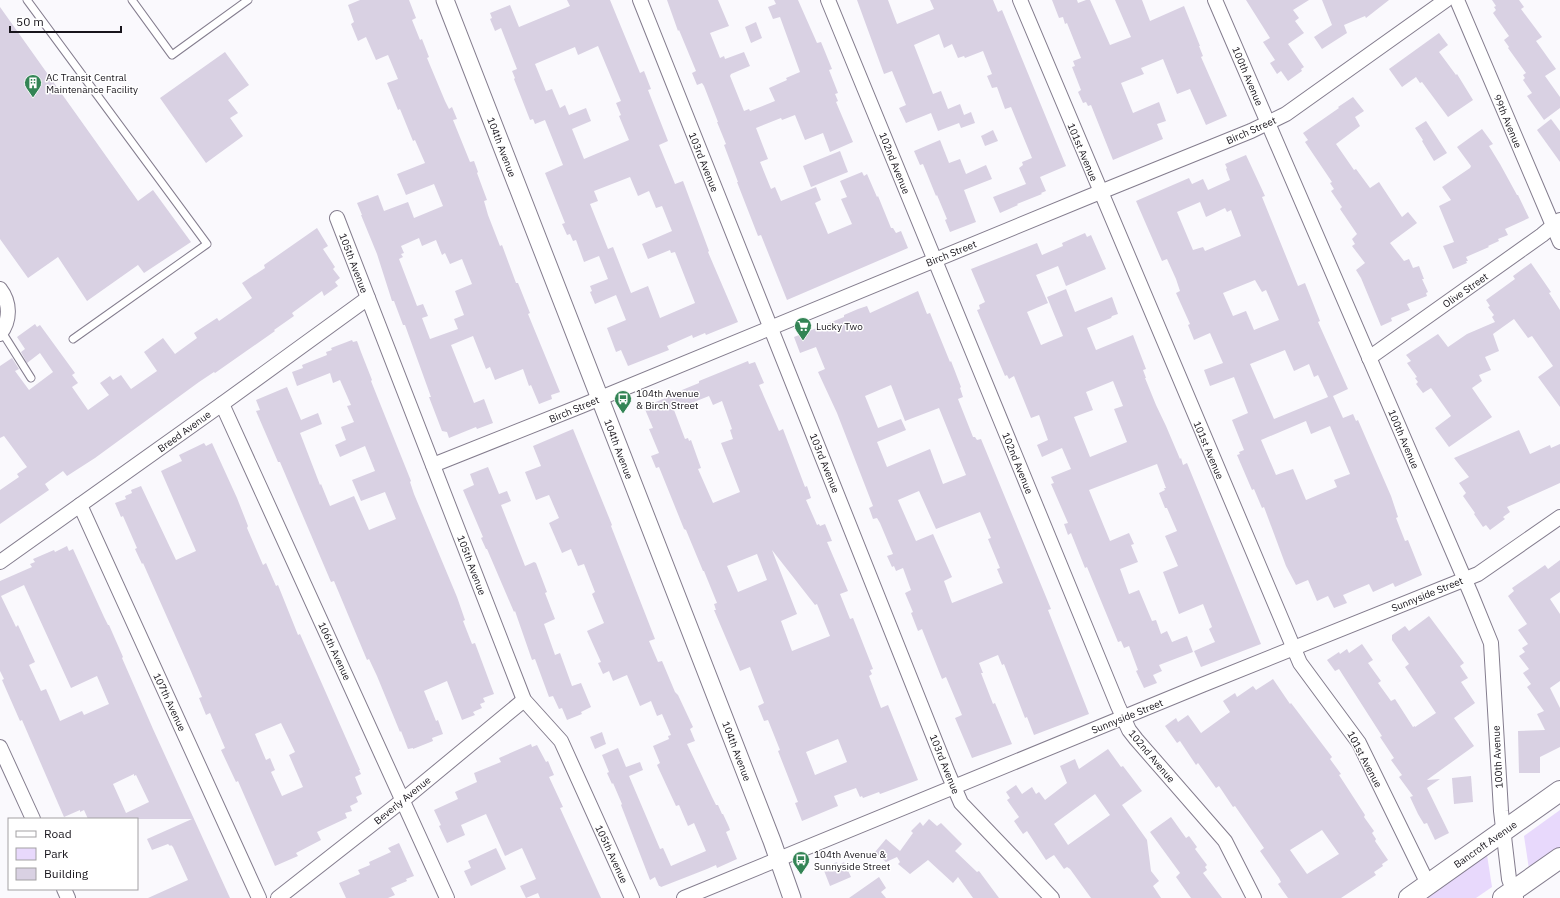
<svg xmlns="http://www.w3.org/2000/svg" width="1560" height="898" font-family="'IBM Plex Sans',sans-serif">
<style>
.green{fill:#e8d9fc}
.building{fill:#d9d1e3;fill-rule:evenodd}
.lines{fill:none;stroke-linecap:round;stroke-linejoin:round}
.service-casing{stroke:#847d8e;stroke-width:9}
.minor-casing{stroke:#847d8e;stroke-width:16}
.tertiary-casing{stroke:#847d8e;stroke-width:19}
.secondary-casing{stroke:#847d8e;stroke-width:22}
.service{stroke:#fff;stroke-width:7}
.minor{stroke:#fff;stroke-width:14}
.tertiary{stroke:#fff;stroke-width:17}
.secondary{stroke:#fff;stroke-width:20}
.labels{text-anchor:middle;stroke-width:3;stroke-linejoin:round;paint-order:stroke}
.street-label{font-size:10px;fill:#18151c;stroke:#fff}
.poi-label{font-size:10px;fill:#18151c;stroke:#fff;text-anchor:start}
</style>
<rect width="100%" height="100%" fill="#faf9fd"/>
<g class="green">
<path d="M1560,810v39l-31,20 -5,-33z"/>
<path d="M1484,855h3l5,32 -16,11h-54z"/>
</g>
<g class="building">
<path d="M360,0h49l7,18 -4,2 8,20 2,-1 7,18 -2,1 18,43 4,8 3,-2 5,12 -4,1 17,42 4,-1 4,11 -1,1 10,27 -3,1 4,14 12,31 2,-1 14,38h2l12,30 -2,1 32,78 -9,3 1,4 -13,5 -8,-19 -2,1 -6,-17 -28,11 -5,-13 -4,2 -13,-33 -22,9 23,58 10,-4 9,24 -16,6 -1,-2 -27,11 -2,-6 -5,-1 -13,-34h2l-26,-72h-2l-9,-24h-2l-15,-47 -16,-39h1l-5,-12 21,-8 6,16 24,-9 6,16 29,-12 -9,-22 -28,11 -9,-21 28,-11 -10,-23 -2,1 -13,-32 -2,1 -11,-27 11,-4 -10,-24 -12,5 -10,-23 -8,4 -7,-17 3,-2 -6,-17zM419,238l3,8 14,-6 6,15 3,-2 5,11 12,-5 10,25 -17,7 9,24 -10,4 4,10 -28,10 -8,-21 6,-2 -5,-12 -6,2 -18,-47 4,-2 -2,-3 3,-1 -3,-7z"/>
<path d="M567,0h43l30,73 4,-2 7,18 -3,1 20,51 -9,4 16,39 8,-3 26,70 -1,1 30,70 -32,13 -1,-2 -12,5 -1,-3 -25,11 2,4 -41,16 -7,-16 -5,2 -9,-24 19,-8 -10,-25 -21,9 -5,-12 2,-1 -2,-5 18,-7 -9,-23 -15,6 -8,-22 -3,1 -3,-7 -3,1 -5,-11 3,-1 -20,-50 18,-8 -18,-45 -10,4 -2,-5 -3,1 -16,-41 1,-1 -3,-7 5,-2 -16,-41 -6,3 -5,-12 2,-1 -2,-5 20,-8 9,22 51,-21zM598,46l23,55 -5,2 5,12 -2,1 10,24 -45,19 -12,-30 19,-8 -5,-13 -17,7 -4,-10 -5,3 -8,-19 -6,2 -11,-27 40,-17 3,8zM630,177l8,19 11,-5 7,17 6,-2 10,25 -30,13 6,15 22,-9 1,3 4,-1 20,51 -35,15 -12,-32 -17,7 -18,-46 -5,2 -18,-45 8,-3 -4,-10z"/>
<path d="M667,0h51l11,26 -19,7 10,25 4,-2 1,3 19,-7 6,14 -19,8 -1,2 14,35 5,-2 1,2 25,-10 -6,-13 18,-8 -1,-2 14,-6 -20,-55 -7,2 -5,-12 8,-3 -2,-4h24l19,43 4,-1 11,27 -3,1 9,23 -3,1 3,7 -2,1 17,40 -23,10 -7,-19 -18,7 -10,-25 -13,5 -1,-2 -25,10 12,31 -8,3 11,27 4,-2 6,14 35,-14 5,13 -6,3 13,31 24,-10 -11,-25 6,-2 -7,-16 22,-9 2,4 3,-2 10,23 1,-1 13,32h2l3,5 5,-2 7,17 -121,52 -26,-65 -3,1 -21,-54h1l-14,-37 2,-1 -9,-22h1l-14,-36 -2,-3 -5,2 -5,-12 4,-2 -17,-41 -1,1z"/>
<path d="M857,0h31l9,24 37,-15 -4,-9h63l5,12 4,-2 64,156 -26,11 6,14 -5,2 1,1 -25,10 1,1 -18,8 -7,-16 33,-13 -7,-16 4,-3 -1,-3 10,-4 -21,-51 -6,2 -8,-22 -5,1 -5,-12 5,-2 -9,-23 -18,7 -1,-2 -6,2 -6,-14 -8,4 -5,-14 -25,11 19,49 8,-3 7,18 12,-5 4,11 7,-3 4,11 -14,5 -2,-5 -21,8 -7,-18 -25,10 -7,-15 7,-3 -14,-34 -8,3z"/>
<path d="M1052,0h25l1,3 8,-3h4l20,45 21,-8 -16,-37h27l8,21 34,-15 16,40h-1l4,10 -2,1 26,59 -21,9 -16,-36 -13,5 -14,-35 -22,9 3,6 -23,9 12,30 26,-11 7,19 -9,3 6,15 -50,21 -22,-55 -3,1 -2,-4 -3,1 -5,-11 3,-2 -9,-23 3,-1 -2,-5 8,-3 -14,-35 -2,1 -2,-7 -4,1z"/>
<path d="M1246,0h63l-16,10 6,8 -4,3 9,12 -16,11 16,23 -3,2 1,2 -14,10 -7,-10 -4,3 -7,-11 5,-3 -12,-18 7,-4z"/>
<path d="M1322,0h67l-23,18 -1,-2 -21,9 3,8 -25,16 -8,-12 18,-12z"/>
<path d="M1492,0h27l5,7 -3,2 21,28 -6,4 20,28 -11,7 15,21v11l-16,12 -17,-24 5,-3 -9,-13 2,-2 -2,-3 3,-2 -18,-25 1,-1 -5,-7 5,-4 -16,-23 3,-3 -2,-3 2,-1z"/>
<path d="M0,7l138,194 15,-11 38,52 -47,31 -6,-8 -51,36 -29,-44 -30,21 -28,-39z"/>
<path d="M756,22l6,16 -11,5 -6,-16z"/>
<path d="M1439,33l9,12 -9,7 17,23 1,-1 16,26 -25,17 -26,-35 -2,1 -4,-6 -14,10 -13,-18z"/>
<path d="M225,52l24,33 -21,15 10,13 -8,5 13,18 -37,27 -46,-65z"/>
<path d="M1353,97l11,14 -9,6 5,9 -24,18 18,26 2,-1 14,19 9,-6 23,35 6,-5 9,11 -27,20 14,18 5,-2 4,9 6,-2 5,13h-2l6,13 -2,1 1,3 -20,8 3,6 -19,8 1,3 -11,5 -20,-48 -5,-8 9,-7 -13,-17 3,-2 -3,-5 5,-5 -17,-25 2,-2 -11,-16 3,-2 -4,-6 2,-1 -27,-40 3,-2 -5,-7 36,-25 -1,-1z"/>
<path d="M1551,119l9,12v31l-23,-32z"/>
<path d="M1426,121l21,32 -13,8 -12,-20 1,-1 -8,-12z"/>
<path d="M1482,129l11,15 -4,2 11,18 17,31h1l11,23 -24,11 3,6 -10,4 1,2 -11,5 1,1 -23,10 2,4h-2l1,2 -14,6 -10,-23 11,-4 -15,-36 12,-6 -9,-13 28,-19 1,-2 -14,-19z"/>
<path d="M993,130l5,11 -13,5 -4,-10z"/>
<path d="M940,140l9,23 11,-4 6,15 20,-9 6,14 -28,11 12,32 -26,10 -5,-12 2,-1 -10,-24 -1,1 -13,-32 -3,1 -6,-14z"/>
<path d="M840,151l8,21 -37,15 -8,-21z"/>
<path d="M1246,155l19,41 -3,1 36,89 7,-3 15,38 -2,1 30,67 -15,7 10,22 10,-4 3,7 2,-1 33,76 7,21 -2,1 9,23 3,-1 14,35 -27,12 -2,-4 -20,9 -4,-8 -26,11 4,8 -13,5 -6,-12 -11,5 -9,-21 -12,5 -10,-19 -22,-59 -2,1 -8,-19 -2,1 -15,-35 3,-1 -1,-2 5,-2 -12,-30 16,-7 -14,-36 -24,9 -6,-16 19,-7 -13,-30 -16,7 -6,-15 2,-1 -14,-31 4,-2 -4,-12 -9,-20 -5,2 -26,-60 53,-23 3,6 11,-5 5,11 22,-10 -4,-11 1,-1 -2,-4zM1200,202l6,15 19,-9 2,4 4,-2 10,26 -36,15 -2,-4 -10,3 -16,-38zM1255,280l7,12 4,-2 13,30 -25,10 -8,-19 -13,5 -10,-23zM1285,350l9,21 15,-7 5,13 4,-2 10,22 -54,22 -24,-55zM1306,421l5,13 19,-8 20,48 -16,6 3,7 -31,13 -13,-31 -17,6 -15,-35z"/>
<path d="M317,228l11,18 -5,3 12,18 -2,2 7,9 -5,4 3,4 -14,10 -2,-5 -30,22 2,3 -20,14 1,1 -60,42 -1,-1 -15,10 -104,76 -28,18 -4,-5 -18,13 4,6 -49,34v-34l19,-13 -2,-3 10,-7 -23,-31 -4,2v-72l12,-8 7,11 -4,2 14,19 24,-18 -13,-19 -13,10 -6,-11 4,-3 -8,-12 18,-13 2,3 3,-2 35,48 -3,2 6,8 -6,4 16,23 21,-15 -9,-12 10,-7 3,4 8,-5 10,14 26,-18 -13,-19 19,-14 12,16 22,-16 -3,-5 23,-15 2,3 33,-23 -10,-15 23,-15 -1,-3z"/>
<path d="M1085,233l2,4 4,-2 15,34 -40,17 -8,-20 -22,9 12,28 -21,9 14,33 22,-9 -16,-39 19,-8 9,23 37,-15 6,17 -6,2 -1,2 -24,10 9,22 37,-15 13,34 -3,1 3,8h-1l11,27 10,21 14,33 1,-1 2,7 4,-2 74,181 -60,23 -7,-16 21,-9 -6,-13 3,-2 -9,-23 -24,10 -16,-42 15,-6 -13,-30 12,-5 -10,-23h-2l-6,-15 6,-3 -1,-2h2l-9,-24 -68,26 21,51 19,-8 5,11 -3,1 7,17 -18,7 9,25 10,-4 13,31 4,-1 5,14 6,-3 5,11 15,-6 6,16 -34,13 3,6 -9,4 4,8 -13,5 -8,-17 2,-1 -9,-24 -5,2 -3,-7 -3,1 -31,-75 -2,1 -14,-35 -3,2 -4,-11 4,-1 -17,-39 3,-1 -3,-6 20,-8 -9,-21 -20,9 -5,-12 11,-5 -9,-25 -8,3 -17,-42 -5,3 -2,-4 -2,1 -28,-66 3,-1 -1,-4 6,-3 -14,-33 66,-26 5,12 21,-9 -1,-3zM1113,381l10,25 -9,3 13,33 -37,15 -16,-40 19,-7 -7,-18z"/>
<path d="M1531,263l20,29 -2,1 11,17v97l-22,-30 15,-11 -21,-30 -4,2 -14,-19 -21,15 6,17 -14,6 6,13 -12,5 3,6 -10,7 20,29 -43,30 -14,-19 16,-12 -20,-28 -8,5 -7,-9 2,-2 -3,-4 2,-1 -10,-14 4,-2 -5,-6 32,-21 10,13 19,-13 28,-12 -3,-5 2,-2 -6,-8 2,-1 -4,-6 29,-21 -2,-3z"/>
<path d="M918,291l9,23 3,-1 20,49 1,-1 10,26 -1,1 3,9 -5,2 15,38h2l2,3 4,-1 70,170 -3,1 41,104 -55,21 -7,-18 -2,1 -21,-54 -2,1 -4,-10 -19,8 4,10h-2l12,31 2,-1 17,41 -40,14 -17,-40 7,-3 -16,-38 -4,2 -20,-50 -4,2 -7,-18 2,-1 -8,-19 6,-3 -8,-22 -7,3 -2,-5 -2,1 -5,-11 6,-2 -13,-31 -3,-5 -4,1 -4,-11 4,-2 -36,-93 -19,-41 7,-3 -9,-22 -16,6 -6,-16 50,-20v-2l14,-6 9,-3 3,7zM891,385l14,36 34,-13 27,67 -23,9 -13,-35 -43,18 -10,-25 29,-12 -5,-11 -23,9 -13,-32zM919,491l17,38 44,-17 11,26 -3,1 12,29 -3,1 6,14 -51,20 -8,-22 8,-4 -19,-43 -17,7 -18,-41z"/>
<path d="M352,340l1,2 4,-1 4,11 11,28 -1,1 40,100 -1,1 4,12 43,103 8,23 -2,1 9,23 3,-1 19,51 -11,4 2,4 -5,2 2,4 -9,4 2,3 -13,5 -15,-39 -23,10 12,30 2,-1 5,14 -11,4 1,3 -20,8v-1l-5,1 -7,-18 -1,1 -23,-56 -8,-17 -2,1 -33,-79 -3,1 -51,-120h-2l-22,-51 4,-1 -4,-10 31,-13 14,33 17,-7 4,11 -22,9 20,52 1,-1 9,22 24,-10 15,34 27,-11 -11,-27 -24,9 -9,-21 23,-9 -10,-25 -25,11 -5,-12 11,-5 -5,-13 13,-5 -7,-16 4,-1 -11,-25 -7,3 -3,-10 -33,13 -5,-14 11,-4 -1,-3 25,-10 -1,-3 6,-2 -1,-2z"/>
<path d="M748,361l1,3 6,-2 9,21 -5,2 20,46 4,-2 22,58 2,-1 4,12 -5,2 11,25 2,-1 1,2 5,-2 7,17 -5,1 21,49 -8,3 10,25 3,-1 20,51 -3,1 2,4 -3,2 12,32 7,-3 30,75 -38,14 -1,-2 -16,6 -1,-2 -2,1 -4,-9 -22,8 4,10 -36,15 -7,-18 3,-1 -20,-51 2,-1 -12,-30 -4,1 -6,-15 6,-3 -14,-36 -10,4 -26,-61h2l-2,-6 3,-1 -13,-32h-1l-17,-41 -2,-1 -25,-62 -3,1 -5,-12 8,-3 -10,-24 4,-1 -9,-21 38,-16v-1l17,-7v-2zM709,396l4,9 9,-4 10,28 -2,1 3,9 -12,4 19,49 -27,11 -15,-34 3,-1 -10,-28 -2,1 -1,-3 -3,1 -11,-29zM772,550l43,55 2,-1 13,32 -38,15 -11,-30 16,-7zM757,554l10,26 -29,12 -11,-26zM838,739l9,23 -32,13 -9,-23z"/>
<path d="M573,429l39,96 -1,1 44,113 -6,2 9,21 4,-1 13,31 3,3 15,32 -3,2 5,12 -8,3 25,53 4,8h2l4,9h1l6,13 1,3 -4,2 11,27 -20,9 -1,-3 -9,4 -46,18 -1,-1h-1l-4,-9 -5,3 -29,-75 1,-1 -9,-21 -1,1 -5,-11 2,-1 -7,-17 16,-7 8,19 14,-5 3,8 -14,6 31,73 3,-1 8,18 35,-15 -12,-28 -6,3 -9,-21 -3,1 -19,-41 3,-2 -7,-17 16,-7 -1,-3 3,-1 -9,-21 -5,2 -6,-15 -11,5 -13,-31 -14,6 -4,-10 -6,3 -5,-11 3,-1 -14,-31 17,-8 -12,-29 3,-2 -11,-28 -6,2 -7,-17 -9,4 -13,-30 10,-5 -10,-23 -13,5 -11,-28 16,-6 -8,-20z"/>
<path d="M1519,430l11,24 20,-9 1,3 9,-4v39l-53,24 3,5 -7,5 2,2 -15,11 -4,-5 -3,2 -9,-13 1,-1 -12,-17 3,-3 -7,-10 10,-6 -15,-19z"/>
<path d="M204,443l2,3 6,-3 25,55 11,28 -1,2 16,37 3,-2 10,23 2,-1 20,50 2,-1 60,136h-1l2,4 -6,3 7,17 -6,3 2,5 -8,4 2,5 -7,2 2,5 -30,14 4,8 -25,13 2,3 -23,10 -37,-85 -2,1 -15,-32 4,-2 -15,-35 -4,2 -7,-17 3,-1 -12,-28 -47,-106 -1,1 -7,-15 2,-1 -14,-32 -2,1 -6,-14 11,-4 -1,-3 7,-3 -1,-3 10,-4 35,74 20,-9 -35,-80 21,-10 -3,-6zM281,723l14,29 -6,3 14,32 -21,9 -11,-24 4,-2 -5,-12 -4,2 -11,-26z"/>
<path d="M488,467l11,27 8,-3 4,10 -10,4 24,61 9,-4 2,1 11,29 -2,1 10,26 -11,5 11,31 5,-2 12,33 9,-3 10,24 -10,5 1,2 -15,6 -5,-12 -3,1 -6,-13 -4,1 -14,-38 -3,1 -17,-49 -1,1 -27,-63h-1l-5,-11 2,-1 -20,-47 11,-5 -4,-11z"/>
<path d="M67,546l2,5 4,-2 31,68 4,8h1l14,32 -1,1 31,71 77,169h-82l40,-18 -15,-33 -2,-2 -1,1 -2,-2 -16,6 -5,-11 45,-20h-104l-4,-9 -4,2v-2l-16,7 -42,-97 -2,1 -18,-41 2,-1 -4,-8v-90l32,-14 -2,-3 5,-2 -2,-3 21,-9 1,2zM24,585l47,103 26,-12 12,28 -25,11 -2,-4 -22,10 -14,-32 -5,2 -12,-26 6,-3 -17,-37 -2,2 -15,-31zM134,774v2l2,-1 13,27 -23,11 -13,-29z"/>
<path d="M1560,560v32l-10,7 10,15v67l-10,7 10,20v39l-20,10v16h-21l-1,-42 27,-1 -8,-16 7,-3 -17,-24 4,-3 -8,-11 6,-4 -10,-13 6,-4 -3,-4 6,-4 -10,-14 9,-6 -19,-28 6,-5 -2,-3 33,-23 3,4z"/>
<path d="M1429,616l35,47 -4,3 8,12 -7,4 14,21 -21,15 20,28 -47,34 13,-1 -13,9 22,45 -14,7 -8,-17 -3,1 -6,-10 -8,-17 3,-1 -14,-19 3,-2 -11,-15 3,-2 -14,-21 2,-1 -43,-67 -4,2 -8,-11 12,-8 1,2 7,-5 2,4 13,-9 11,16 -5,3 13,18 -3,2 13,18 4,-2 18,28 2,-1v1l21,-14 -31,-46 4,-3 -17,-24v-5l13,-9 4,5z"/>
<path d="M1273,679l17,25 1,-1 41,54 -2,2 11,15 -2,1 26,40 -1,2 10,14 -2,2 4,6 -1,2 13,19 -6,4 1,2 -9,6 2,3 -35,23h-53l-10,-14 3,-2 -2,-4 -19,-27 4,-3 -29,-42 -2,1 -14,-21 -3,2 -18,-25 -2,2 -16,-24 -3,2 -12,-17 11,-8 2,4 10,-7 13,18 29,-21 -7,-11 12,-8 2,4 16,-11 3,4zM1322,830l17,24 -32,20 -17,-24z"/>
<path d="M602,732l4,12 -11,5 -5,-12z"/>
<path d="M531,744l1,3 5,-2 9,17 2,-1 6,14 -5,2 14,30 -3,1 41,90h-61l-2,-5 -12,5 -6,-12 16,-7 -14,-31 -17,8 -19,-42 -25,11 4,10 -18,8 -8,-17 2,-1 -7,-15 24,-11 -3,-7 22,-10 -3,-9 27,-11 -2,-4z"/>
<path d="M1108,749l13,18 2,-1 19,25 -20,14 25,35 4,31 8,10 -6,5 8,12h-70l-21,-29 -3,-2 -3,2 -10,-14 -8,5 -19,-29 -4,3 -9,-13 5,-4 -12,-17 3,-2 -4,-6 10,-7 6,9 10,-7 4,7 3,-2 6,8 22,-17 -7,-17 15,-7 4,10zM1095,794l15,21 -42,30 -14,-21z"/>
<path d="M1471,776l2,26 -19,2 -2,-26z"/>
<path d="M1171,817l15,21 3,-2 8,11 -2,2 12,16 -2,2 2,3 -4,3 19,25h-31l-15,-21 4,-4 -30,-41z"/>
<path d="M929,819l8,7 4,-3 21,21 -7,7 22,21 2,-1 20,27h-26l-15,-21 -5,6 -25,-23 -18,14 -12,-10 2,-2 -3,-5 -11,5 -11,-10 11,-13 14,12 13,-18 -2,-2 9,-9 3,4z"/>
<path d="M399,843l15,33 -8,3 1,2 -16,7 4,7 -7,3h-42l-7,-15 21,-9 -2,-4 12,-5 -1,-3 22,-10 -3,-4z"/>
<path d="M496,848l10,21 -35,17 -7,-15 7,-3 -3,-7z"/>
<path d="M837,862l1,3 6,-3 7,15 -21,9 -7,-18z"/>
<path d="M879,877l7,11 -5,4 5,6h-37z"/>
</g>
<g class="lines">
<defs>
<g id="service">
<path d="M27,0l180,244 -134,95"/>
<path d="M132,0l40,55 76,-55"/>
<path d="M2,332l29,46"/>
</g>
<g id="minor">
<path d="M640,0l308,773 13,30 91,95"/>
<path d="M828,0l290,706 11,24 7,9 89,102 29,57"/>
<path d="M1020,0l280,663 59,80 69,141"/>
<path d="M1215,0l256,594 20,49 10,168 8,68 7,19"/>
<path d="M1457,0l103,242"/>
<path d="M337,218l187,482 37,41 71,157"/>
<path d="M0,289c10,13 11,31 0,45"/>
<path d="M1369,358l173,-123 18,-15"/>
<path d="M222,404l225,494"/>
<path d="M433,465l148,-59 507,-209 163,-66 35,-17 160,-114"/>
<path d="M80,505l179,393"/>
<path d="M0,562l222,-158 146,-106"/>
<path d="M0,747l33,72"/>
<path d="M64,889l4,9"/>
<path d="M278,898l125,-98 121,-100"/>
<path d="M684,898l518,-213 276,-111 82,-57"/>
</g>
<path id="tertiary" d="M445,0l327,841 20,57"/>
<g id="secondary">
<path d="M1409,898l151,-107"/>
<path d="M1503,898l57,-40"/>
</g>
</defs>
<use href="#service" class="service-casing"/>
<use href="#minor" class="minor-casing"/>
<use href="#tertiary" class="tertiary-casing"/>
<use href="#secondary" class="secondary-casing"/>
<use href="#service" class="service"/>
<use href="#minor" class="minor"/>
<use href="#tertiary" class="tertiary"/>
<use href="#secondary" class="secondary"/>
</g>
<defs>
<symbol id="building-pin" viewBox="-11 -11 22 30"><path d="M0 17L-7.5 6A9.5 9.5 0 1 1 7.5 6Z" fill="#338455" stroke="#fff"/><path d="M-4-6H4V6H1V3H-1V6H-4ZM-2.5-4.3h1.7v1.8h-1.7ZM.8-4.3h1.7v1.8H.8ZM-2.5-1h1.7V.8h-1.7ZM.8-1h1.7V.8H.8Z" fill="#fff"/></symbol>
<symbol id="supermarket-pin" viewBox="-11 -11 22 30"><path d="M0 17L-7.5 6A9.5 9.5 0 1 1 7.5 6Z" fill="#338455" stroke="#fff"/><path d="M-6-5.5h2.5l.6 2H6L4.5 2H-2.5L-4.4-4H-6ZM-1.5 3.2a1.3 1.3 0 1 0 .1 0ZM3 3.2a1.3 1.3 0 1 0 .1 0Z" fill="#fff"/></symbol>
<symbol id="bus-pin" viewBox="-11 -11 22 30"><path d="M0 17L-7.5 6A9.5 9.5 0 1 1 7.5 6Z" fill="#338455" stroke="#fff"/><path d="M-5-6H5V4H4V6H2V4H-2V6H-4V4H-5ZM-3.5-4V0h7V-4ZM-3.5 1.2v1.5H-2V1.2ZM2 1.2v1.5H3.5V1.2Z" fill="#fff"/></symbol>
</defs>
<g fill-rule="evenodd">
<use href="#building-pin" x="23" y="73" width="20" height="27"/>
<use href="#supermarket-pin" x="793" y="316" width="20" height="27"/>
<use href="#bus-pin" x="613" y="389" width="20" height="27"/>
<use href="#bus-pin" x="791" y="850" width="20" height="27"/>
</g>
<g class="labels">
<g class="street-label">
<text transform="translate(1248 76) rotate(67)" y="4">100th Avenue</text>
<text transform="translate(1508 121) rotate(67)" y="4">99th Avenue</text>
<text transform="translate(1251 130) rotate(-24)" y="4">Birch Street</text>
<text transform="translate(502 147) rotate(69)" y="4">104th Avenue</text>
<text transform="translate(1083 152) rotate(67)" y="4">101st Avenue</text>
<text transform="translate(704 162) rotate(68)" y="4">103rd Avenue</text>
<text transform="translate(895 163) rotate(68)" y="4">102nd Avenue</text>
<text transform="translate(951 253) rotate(-22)" y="4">Birch Street</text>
<text transform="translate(354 263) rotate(69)" y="4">105th Avenue</text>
<text transform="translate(1465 290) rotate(-35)" y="4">Olive Street</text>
<text transform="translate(574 409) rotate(-23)" y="4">Birch Street</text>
<text transform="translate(184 431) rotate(-36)" y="4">Breed Avenue</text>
<text transform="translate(1404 439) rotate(67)" y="4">100th Avenue</text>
<text transform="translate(619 449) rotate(69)" y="4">104th Avenue</text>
<text transform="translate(1209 450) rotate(67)" y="4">101st Avenue</text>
<text transform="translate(825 463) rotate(68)" y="4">103rd Avenue</text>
<text transform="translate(1018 463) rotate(68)" y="4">102nd Avenue</text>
<text transform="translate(472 565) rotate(69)" y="4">105th Avenue</text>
<text transform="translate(1427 594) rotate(-22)" y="4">Sunnyside Street</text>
<text transform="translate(335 651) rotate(65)" y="4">106th Avenue</text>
<text transform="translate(170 702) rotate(65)" y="4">107th Avenue</text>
<text transform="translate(1127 716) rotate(-22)" y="4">Sunnyside Street</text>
<text transform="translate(737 751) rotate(69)" y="4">104th Avenue</text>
<text transform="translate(1152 756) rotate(50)" y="4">102nd Avenue</text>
<text transform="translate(1497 757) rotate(-93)" y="4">100th Avenue</text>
<text transform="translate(1365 759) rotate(62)" y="4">101st Avenue</text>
<text transform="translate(945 764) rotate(68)" y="4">103rd Avenue</text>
<text transform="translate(402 800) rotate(-39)" y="4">Beverly Avenue</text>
<text transform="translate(1485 844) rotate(-35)" y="4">Bancroft Avenue</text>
<text transform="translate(612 854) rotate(65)" y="4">105th Avenue</text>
</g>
<g class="poi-label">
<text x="46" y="81">AC Transit Central<tspan x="46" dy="12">Maintenance Facility</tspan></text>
<text x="816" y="330">Lucky Two</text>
<text x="636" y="397">104th Avenue<tspan x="636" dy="12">&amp; Birch Street</tspan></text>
<text x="814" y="858">104th Avenue &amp;<tspan x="814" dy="12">Sunnyside Street</tspan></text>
</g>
</g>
<rect x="8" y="818" width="130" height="72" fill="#ffffff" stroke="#a3a1a4"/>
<rect x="16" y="831" width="20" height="6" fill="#ffffff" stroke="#a3a1a4"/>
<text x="44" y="838" font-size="12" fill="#18151c">Road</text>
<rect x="16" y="848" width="20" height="12" fill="#e8d9fc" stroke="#a3a1a4"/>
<text x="44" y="858" font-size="12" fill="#18151c">Park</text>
<rect x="16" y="868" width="20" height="12" fill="#d9d1e3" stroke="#a3a1a4"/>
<text x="44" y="878" font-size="12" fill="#18151c">Building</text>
<path d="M10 26v6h111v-6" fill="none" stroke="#18151c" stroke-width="2"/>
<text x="16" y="26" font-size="12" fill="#18151c" stroke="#ffffff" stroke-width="3" paint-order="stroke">50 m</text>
</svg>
